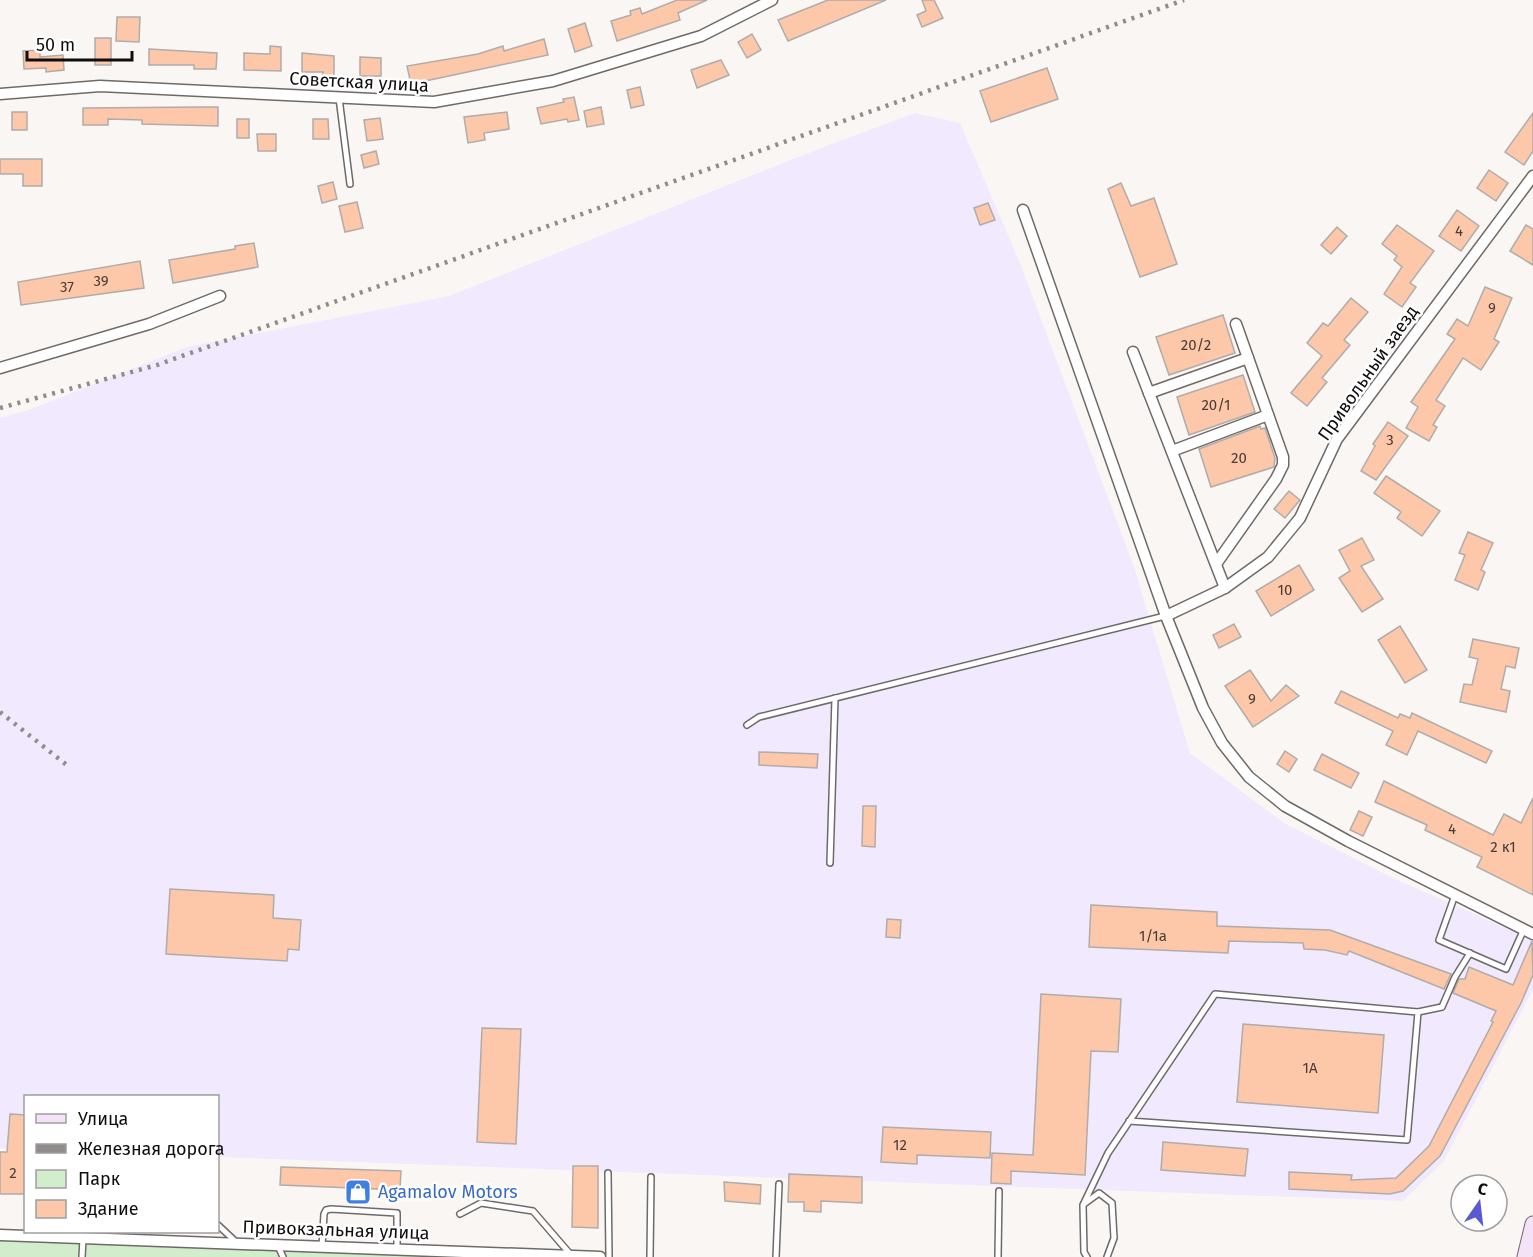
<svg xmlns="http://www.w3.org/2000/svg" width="1533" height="1257" font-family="'Fira Sans',sans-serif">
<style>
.industrial{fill:#f1e9fe}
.green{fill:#d2edcc}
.building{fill:#fdc7a9;stroke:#b0acaa;stroke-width:1.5}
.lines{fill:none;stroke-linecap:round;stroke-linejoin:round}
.service-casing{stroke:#6e6a68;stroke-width:8}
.minor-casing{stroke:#6e6a68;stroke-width:13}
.secondary-casing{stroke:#6e6a68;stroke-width:17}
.service{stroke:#fff;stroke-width:5}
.minor{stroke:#fff;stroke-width:10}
.secondary{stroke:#f4e3f7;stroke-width:15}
.rail{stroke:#8f8c8b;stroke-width:4.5;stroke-dasharray:3 6;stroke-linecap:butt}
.labels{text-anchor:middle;stroke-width:5;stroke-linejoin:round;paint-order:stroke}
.number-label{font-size:15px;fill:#4a3c34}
.street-label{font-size:18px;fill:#0f0d0d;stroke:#fff}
.shop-label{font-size:18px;fill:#366cbe;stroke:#fff;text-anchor:start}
</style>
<rect width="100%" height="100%" fill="#faf6f4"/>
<path class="industrial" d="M915,113l45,10 60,140 114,304 56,186 94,70 111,56 138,61v49l-89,172 -41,40 -1185,-44v-61h-192l-1,53 -25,-1v-730l29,-8 158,-63 262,-51 380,-151z"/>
<path class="green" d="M0,1241l259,5 185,11h-444z"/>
<g class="building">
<path d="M677,0h30l-29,13 2,7 -63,21 -6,-20 20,-6 -1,-4 10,-3 2,6z"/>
<path d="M828,0h58l-98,41 -10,-21z"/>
<path d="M922,0h12l9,18 -21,9 -5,-12 9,-4z"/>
<path d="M117,17h23l-1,25 -23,-1z"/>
<path d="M585,23l7,23 -17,6 -7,-23z"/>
<path d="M752,34l9,16 -14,8 -9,-16z"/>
<rect x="95" y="38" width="16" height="27"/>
<path d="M544,39l4,16 -137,29 -4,-18 71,-12 25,-8 1,5z"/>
<path d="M270,46l11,1v24l-37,-1v-17l26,1z"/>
<path d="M149,49l68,4 -1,16h-22v-4h-45z"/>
<path d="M40,50v7l23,-2 1,15 -18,2v-4l-22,1 -1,-18z"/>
<path d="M302,53l32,3v21h-12l1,-5h-21z"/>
<path d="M360,57l21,1v18h-21z"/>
<path d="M721,60l8,15 -32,13 -6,-18z"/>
<path d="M1047,68l11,31 -67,23 -11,-31z"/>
<path d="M640,87l4,18 -13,3 -4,-18z"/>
<path d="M574,97l5,23 -11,2 -1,-3 -26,5 -4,-16 27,-6 -1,-3z"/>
<path d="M201,107h17v19l-76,-2v-4l-34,-1v6h-25v-17z"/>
<path d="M601,107l3,17 -17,3 -3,-16z"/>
<rect x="12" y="112" width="15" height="18"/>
<path d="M507,112l2,17 -25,4 1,7 -17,3 -4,-26z"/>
<path d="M1533,113v38l-9,14 -19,-13z"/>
<path d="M380,118l3,21 -16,2 -3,-21z"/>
<rect x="237" y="119" width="12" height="19"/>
<path d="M313,119h15l1,20h-16z"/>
<path d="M257,134h19v17h-18z"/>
<path d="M376,151l3,13 -15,4 -3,-13z"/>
<path d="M0,159h42v27h-19v-12h-23z"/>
<path d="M1489,170l19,13 -12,18 -19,-13z"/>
<path d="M333,182l4,17 -15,4 -4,-17z"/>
<path d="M1121,183l10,23 23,-8 23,66 -37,13 -32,-88z"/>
<path d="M357,202l6,26 -18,4 -6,-26z"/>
<path d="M988,203l7,17 -15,5 -6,-17z"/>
<path d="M1457,210l22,16 -18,25 -22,-15z"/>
<path d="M1397,225l37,26 -24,32 6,4 -14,20 -18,-13 18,-27 -8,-7 3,-4 -15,-12z"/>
<path d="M1526,225l7,4v36l-23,-14z"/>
<path d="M1337,227l10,9 -16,18 -10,-9z"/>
<path d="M254,243l4,24 -85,16 -4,-23 66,-11v-3z"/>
<path d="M140,261l4,27 -123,17 -3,-23z"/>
<path d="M1485,287l27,11 -18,41 5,3 -18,28 -18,-12 -27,42 9,6 -12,19 4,2 -8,14 -23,-13 12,-21 -7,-5 44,-63 -8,-5 10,-15 11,7z"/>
<path d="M1351,298l17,14 -24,28 6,5 -28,33 5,4 -20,24 -16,-13 31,-37 -15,-13 16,-20 5,3z"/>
<path d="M1223,315l12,38 -66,22 -13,-38z"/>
<path d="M1243,375l12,37 -66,23 -12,-38z"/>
<path d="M1388,422l20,14 -32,44 -15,-9 14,-25 -2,-2z"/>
<path d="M1260,426l1,3 4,-1 10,30 -1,9 -63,20 -12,-38z"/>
<path d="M1386,476l54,35 -18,25 -25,-18 4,-6 -27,-19z"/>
<path d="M1289,491l11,9 -15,18 -11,-9z"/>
<path d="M1468,532l25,11 -12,27 4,2 -7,18 -23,-10 10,-25 -6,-2z"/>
<path d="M1362,538l12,22 -13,6 22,33 -21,13 -23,-34 11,-7 -11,-21z"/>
<path d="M1299,565l15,25 -43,26 -15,-25z"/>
<path d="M1234,624l7,13 -22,11 -6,-13z"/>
<path d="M1400,626l27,44 -22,13 -27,-43z"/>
<path d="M1473,639l46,9 -4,20 -9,-2 -5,23 9,2 -4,21 -46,-10 4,-18 8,1 6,-26 -9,-2z"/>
<path d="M1250,670l21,31 15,-16 13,11 -46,31 -28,-41z"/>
<path d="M1341,691l57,27 2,-4 10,4 2,-5 80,38 -6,12 -68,-32 -11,24 -21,-10 7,-14 -58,-28z"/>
<path d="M1285,751l12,8 -8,13 -12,-8z"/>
<path d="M759,752l59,2 -1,14 -58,-3z"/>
<path d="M1322,754l37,19 -8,15 -37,-18z"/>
<path d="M1384,781l109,54 11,-21 17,9 12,-25v97l-56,-28 5,-10 -57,-27 2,-5 -52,-23z"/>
<path d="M863,806h13l-1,41 -13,-1z"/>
<path d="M1359,811l13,6 -9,19 -13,-6z"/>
<path d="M170,889l104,6 -1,23 28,2 -2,30 -11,-1 -1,12 -121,-7z"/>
<path d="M1091,905l126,7v14l113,4 121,44 -7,15 -95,-38 -2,4 -22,-5 -21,-1 -1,-6 -74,-2 -1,12 -139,-6z"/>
<path d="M887,919l14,1 -1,18 -14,-1z"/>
<path d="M1532,941l1,34 -12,28 -81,153 -37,35 -13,3 -101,-5v-17l63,3 -1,5 45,-2 33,-32 64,-124 -2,-1 5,-10 -43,-18 6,-14h6l4,-12 44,18z"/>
<path d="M1041,994l80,5 -3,53 -27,-1 -6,124 -74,-4v13l-20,-1 1,-30 41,2z"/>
<path d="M1243,1024l141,11 -6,78 -141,-11z"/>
<path d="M482,1028l39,1 -5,115 -39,-2z"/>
<path d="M10,1114l16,1v79h-26v-42h7z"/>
<path d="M883,1127l108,5 -1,26 -73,-3v9l-36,-2z"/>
<path d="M1163,1142l85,7 -3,27 -84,-6z"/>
<path d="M573,1166h25v62l-26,-1z"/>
<path d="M281,1167l120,4 -1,19 -120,-5z"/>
<path d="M789,1174l73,3v26l-41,-2v11l-17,-1v-9h-16z"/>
<path d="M724,1182l37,3 -1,19 -35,-3z"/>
</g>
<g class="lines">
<defs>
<g id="service">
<path d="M339,98l11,86"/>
<path d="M747,725l12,-8 406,-101"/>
<path d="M830,863l5,-165"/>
<path d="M1455,895l-16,45 67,29 18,-40"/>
<path d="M1418,1012l24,-5 13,-30 15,-24"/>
<path d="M608,1173l1,84"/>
<path d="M1084,1204l15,-11 13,10 2,35 -7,19"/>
<path d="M460,1214l21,-11 52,8 38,44"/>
<path d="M218,1225l18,17"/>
<path d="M278,1246l5,11"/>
<path d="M322,1246l2,-32 2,-4 5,-1 66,4v36"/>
<path d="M82,1257l1,-18"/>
<path d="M650,1257l1,-80"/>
<path d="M776,1257l3,-73"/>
<path d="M998,1257l1,-66"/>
<path d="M1087,1257l-3,-5 -1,-47 25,-52 107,-159 203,18 -11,128 -278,-19"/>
</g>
<g id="minor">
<path d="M0,94l100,-8 334,16 119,-21 148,-45 71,-36"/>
<path d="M1023,210l143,406 37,92 19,35 27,34 36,29 63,35 185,93"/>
<path d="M1133,352l92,236"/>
<path d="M0,368l149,-44 71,-28"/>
<path d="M1149,393l99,-35"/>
<path d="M1172,451l96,-36"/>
<path d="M1216,564l60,-85 7,-14v-8l-47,-133"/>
<path d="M1166,616l59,-28 43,-31 32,-39 37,-79 196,-263"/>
<path d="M0,1235l600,22"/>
</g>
<path id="secondary" d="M1525,1257l8,-33"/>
</defs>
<use href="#service" class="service-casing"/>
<use href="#minor" class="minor-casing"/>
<use href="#secondary" class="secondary-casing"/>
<use href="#service" class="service"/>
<use href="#minor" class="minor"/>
<use href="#secondary" class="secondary"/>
<g class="rail">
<path d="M0,408l157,-43 1027,-365"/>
<path d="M0,712l68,54"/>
</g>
</g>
<defs>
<symbol id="shop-square" viewBox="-11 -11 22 22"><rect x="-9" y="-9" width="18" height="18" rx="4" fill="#3f7fe0" stroke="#fff"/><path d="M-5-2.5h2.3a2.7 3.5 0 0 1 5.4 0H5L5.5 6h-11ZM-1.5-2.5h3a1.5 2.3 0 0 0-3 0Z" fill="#fff"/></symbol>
</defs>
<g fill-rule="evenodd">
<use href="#shop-square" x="343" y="1177" width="30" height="30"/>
</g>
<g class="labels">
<g class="number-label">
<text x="1459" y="236">4</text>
<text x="101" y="286">39</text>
<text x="67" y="292">37</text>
<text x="1492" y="313">9</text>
<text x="1196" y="350">20/2</text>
<text x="1216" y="410">20/1</text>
<text x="1390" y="445">3</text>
<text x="1239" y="463">20</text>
<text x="1285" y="595">10</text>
<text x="1252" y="704">9</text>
<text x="1452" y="834">4</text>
<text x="1503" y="852">2 к1</text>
<text x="1153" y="941">1/1а</text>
<text x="1310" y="1073">1А</text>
<text x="900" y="1150">12</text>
<text x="13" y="1178">2</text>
</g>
<g class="street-label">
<text transform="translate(359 82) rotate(3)" y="6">Советская улица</text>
<text transform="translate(1368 373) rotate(-55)" y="6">Привольный заезд</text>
<text transform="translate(336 1230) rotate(2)" y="6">Привокзальная улица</text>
</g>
<g class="shop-label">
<text x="378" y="1198">Agamalov Motors</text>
</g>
</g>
<rect x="24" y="1095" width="195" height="138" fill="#ffffff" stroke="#9f9e9e" stroke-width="1.5"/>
<rect x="36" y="1114" width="30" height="9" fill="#f4e3f7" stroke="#9f9e9e" stroke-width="1.5"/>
<text x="78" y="1125" font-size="18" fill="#0f0d0d">Улица</text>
<rect x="36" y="1144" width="30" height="9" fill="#8f8c8b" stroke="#9f9e9e" stroke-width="1.5"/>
<text x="78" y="1155" font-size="18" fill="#0f0d0d">Железная дорога</text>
<rect x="36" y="1170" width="30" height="18" fill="#d2edcc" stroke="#9f9e9e" stroke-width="1.5"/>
<text x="78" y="1185" font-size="18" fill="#0f0d0d">Парк</text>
<rect x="36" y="1200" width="30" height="18" fill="#fdc7a9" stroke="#9f9e9e" stroke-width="1.5"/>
<text x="78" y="1215" font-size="18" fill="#0f0d0d">Здание</text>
<g transform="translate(1479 1203) rotate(14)"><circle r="28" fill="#ffffff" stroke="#9f9e9e" stroke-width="1.5"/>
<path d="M0-4.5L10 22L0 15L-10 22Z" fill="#5959d1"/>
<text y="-9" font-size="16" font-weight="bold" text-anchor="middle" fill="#0f0d0d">С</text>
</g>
<path d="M27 51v9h105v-9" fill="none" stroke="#0f0d0d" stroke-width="3"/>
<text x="36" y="51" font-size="18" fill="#0f0d0d" stroke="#ffffff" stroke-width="4.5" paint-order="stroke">50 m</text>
</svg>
